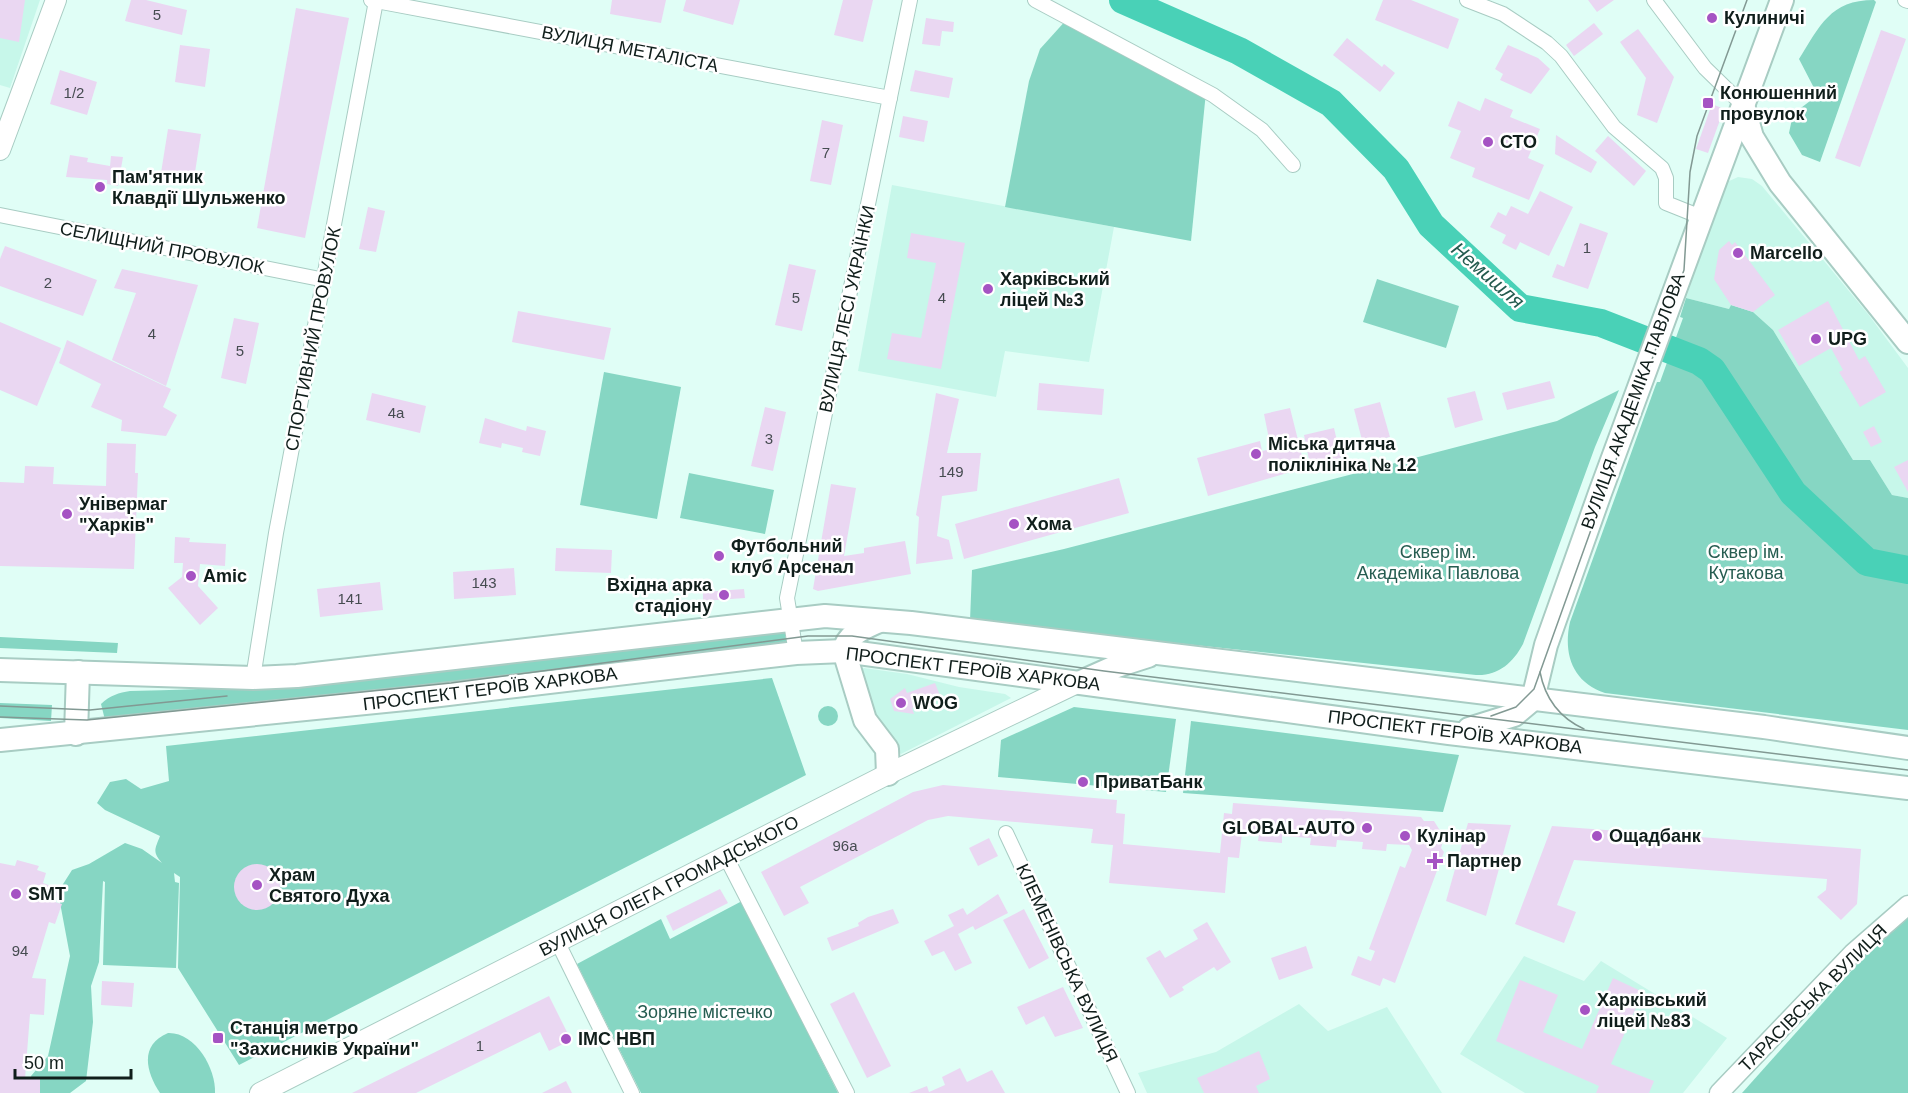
<svg xmlns="http://www.w3.org/2000/svg" width="1908" height="1093" font-family="Helvetica,sans-serif">
<style>
.built{fill:#c7f7ea}
.green{fill:#86d6c3}
.lines{fill:none;stroke-linecap:round;stroke-linejoin:round}
.river{stroke:#49d1b7;stroke-width:28}
.building{fill:#ead7f2}
.minor-casing{stroke:#a8ccc3;stroke-width:16}
.tertiary-casing{stroke:#a8ccc3;stroke-width:21}
.secondary-casing{stroke:#a8ccc3;stroke-width:22}
.primary-casing{stroke:#a8ccc3;stroke-width:26}
.minor{stroke:#fff;stroke-width:14}
.tertiary{stroke:#fff;stroke-width:18}
.secondary{stroke:#fff;stroke-width:20}
.primary{stroke:#fff;stroke-width:22}
.tram{stroke:#829993;stroke-width:1.5}
.poi-dot{fill:#a553c3;stroke:#fff;stroke-width:2}
.labels{text-anchor:middle;stroke-width:5;stroke-linejoin:round;paint-order:stroke}
.number-label{font-size:15px;fill:#464c51}
.poi-label{font-size:18px;font-weight:bold;fill:#101e1b;stroke:#fff;text-anchor:start}
.street-label{font-size:18px;fill:#101e1b;stroke:#fff}
.park-label{font-size:18px;fill:#265d51;stroke:#fff}
.water-label{font-size:20px;font-style:italic;fill:#245b4f;stroke:#fff}
</style>
<rect width="100%" height="100%" fill="#e0fef6"/>
<g class="built">
<path d="M0,0h40l-30,88 -10,-3z"/>
<path d="M1738,177l14,2 10,7 106,128 40,54v130l-16,-3 -22,-35h-17l-80,-130 -20,-18 -22,-7 -2,4 -43,-11 37,-110 4,-6z"/>
<path d="M892,185l222,42 -25,135 -84,-11 -9,46 -138,-26z"/>
<path d="M864,668l43,6 52,13 46,7 6,4 -110,56 -24,-26 -17,-58z"/>
<path d="M1524,956l60,25 17,-20 126,77 -44,55h-158l-65,-39z"/>
<path d="M1299,1004l29,27 59,-24 55,86h-295l-9,-20 78,-21z"/>
</g>
<g class="green">
<path d="M1874,0l2,2 -56,160 -18,-7 -13,-22 4,-19 17,-13 3,-15 -14,-27c21,-33 31,-59 75,-59z"/>
<path d="M1068,18l138,74 -15,149 -186,-34 24,-126 11,-32z"/>
<path d="M1377,279l82,27 -13,42 -83,-26z"/>
<path d="M1686,298l43,11 2,-4 22,7 20,18 80,130h17l22,35 16,3v232l-303,-37c-33,-11 -42,-40 -35,-71l85,-235 2,-5h3l23,-64 -3,-1z"/>
<path d="M604,372l77,15 -24,132 -77,-14z"/>
<path d="M1619,390l-24,57 -72,197c-10,19 -25,32 -47,31l-506,-54 2,-51 92,-21 493,-128z"/>
<path d="M689,473l85,17 -9,44 -85,-16z"/>
<path d="M784,628l3,16 -226,29 -456,47 -4,-16c9,-9 18,-11 29,-13 219,-3 437,-38 654,-63z"/>
<path d="M0,637l118,6 -1,10 -117,-5z"/>
<path d="M772,678l34,97 -567,290 -61,-97 2,-91 -6,-4 1,9 4,1 -3,85 -73,-3 2,-83 -2,-1 -4,81 -8,24 2,36 -7,59 -16,12h-32l-7,-17 17,-20 22,-100 -12,-64 14,-22 17,-6 36,-21 17,6 20,14c-10,-11 -7,-14 -2,-27l-55,-26 -8,-7 13,-21 16,-3 15,10 28,-8 -3,-35z"/>
<path d="M0,703l52,2 -1,16 -51,-3z"/>
<circle cx="828" cy="716" r="10"/>
<path d="M1074,707l102,12 -10,73 -168,-15 3,-37z"/>
<path d="M1191,721l268,34 -16,57 -260,-19z"/>
<path d="M742,901l96,192h-197l-64,-129 84,-45 9,20z"/>
<path d="M1908,918v175h-166l120,-134z"/>
<path d="M168,1033c27,-1 48,35 47,60h-55c-14,-21 -21,-48 8,-60z"/>
</g>
<g class="lines">
<path class="river" d="M1123,0l116,51 92,52 65,66 35,56 89,83 81,15 98,38 13,9 81,123 74,69 41,8"/>
</g>
<g class="building">
<path d="M0,0h25l-6,42 -19,-4z"/>
<path d="M131,0h15l41,10 -5,25 -57,-14z"/>
<path d="M612,0h54l-5,23 -51,-9z"/>
<path d="M686,0h54l-7,25 -50,-14z"/>
<path d="M843,0h30l-10,42 -29,-7z"/>
<path d="M1383,0h28l48,19 -11,30 -73,-29z"/>
<path d="M1588,0h26l-17,12z"/>
<path d="M296,8l53,10 -44,220 -48,-10z"/>
<path d="M926,18l28,4 -1,10 -11,-1 -2,15 -18,-2z"/>
<path d="M1594,23l9,11 -29,22 -8,-11z"/>
<path d="M1638,29l36,48 -17,46 -20,-8 9,-37 -26,-36z"/>
<path d="M1881,30l25,9 -46,128 -25,-9z"/>
<path d="M1347,38l35,29 2,-3 11,9 -15,19 -47,-37z"/>
<path d="M180,45l30,4 -5,38 -30,-5z"/>
<path d="M1508,45l30,13 12,11 -19,25 -31,-14 3,-6 -8,-5z"/>
<path d="M60,70l37,12 -10,33 -37,-11z"/>
<path d="M915,70l38,8 -4,20 -39,-7z"/>
<path d="M1485,98l28,12 -3,7 30,12 -12,29 16,7 -15,35 -57,-23 3,-9 -25,-10 11,-27 -13,-5 10,-25 22,10z"/>
<path d="M1712,104l12,5 -16,44 -12,-4z"/>
<path d="M903,116l25,5 -4,21 -25,-5z"/>
<path d="M822,120l21,5 -12,60 -21,-4z"/>
<path d="M168,129l33,5 -8,51 -33,-6z"/>
<path d="M1556,135l41,27 -6,11 -36,-19z"/>
<path d="M1608,136l38,35 -12,15 -39,-35z"/>
<path d="M70,155l18,3 -1,4 23,4 1,-10 12,1 -5,29 -11,-2v-4l-41,-3z"/>
<path d="M1540,191l33,16 -24,49 -29,-14 -4,8 -14,-7 4,-8 -16,-8 8,-15 8,4 5,-10 17,8z"/>
<path d="M368,207l17,4 -9,41 -17,-3z"/>
<path d="M1580,223l28,10 -20,56 -36,-12 5,-13 7,3z"/>
<path d="M911,233l54,10 -24,126 -54,-10 5,-26 29,5 15,-75 -29,-5z"/>
<path d="M1729,241l3,4 3,-3 40,53 -22,17 -22,-7 -17,-26 5,-29z"/>
<path d="M5,246l92,34 -14,36 -83,-30v-27z"/>
<path d="M789,264l27,6 -14,61 -27,-6z"/>
<path d="M122,269l76,16 -32,101 -54,-26 24,-67 -22,-5z"/>
<path d="M1828,301l31,59 6,-4 21,36 -26,15 -21,-35 4,-2 -12,-22 -32,18 -21,-36z"/>
<path d="M518,311l93,17 -7,32 -92,-18z"/>
<path d="M234,318l25,5 -13,61 -25,-6z"/>
<path d="M0,322l61,26 -24,58 -37,-16z"/>
<path d="M67,340l104,49 -8,18 14,8 -11,21 -45,-5 1,-11 -31,-13 10,-23 -42,-21z"/>
<path d="M1550,381l5,17 -48,12 -5,-17z"/>
<path d="M1039,383l65,6 -2,26 -65,-5z"/>
<path d="M1475,391l8,29 -28,8 -8,-30z"/>
<path d="M372,393l54,13 -6,27 -54,-13z"/>
<path d="M936,393l23,6 -12,54h34l-4,38 -35,5 -5,40 12,4 4,19 -37,5 3,-47 -3,-2z"/>
<path d="M1380,402l10,35 -27,7 -9,-35z"/>
<path d="M765,407l21,5 -13,59 -22,-5z"/>
<path d="M1290,408l15,60 -97,28 -11,-38 63,-17 2,10 9,-2 -7,-35z"/>
<path d="M485,418l41,13 1,-5 19,5 -6,25 -18,-4 1,-4 -21,-5 -1,5 -22,-5z"/>
<path d="M1874,426l8,16 -11,5 -8,-15z"/>
<path d="M1334,428l7,30 -31,7 -6,-30z"/>
<path d="M107,443l29,1 -1,29h3l-4,96 -134,-3v-84l24,1 1,-17 29,1 -1,17 53,2z"/>
<path d="M1908,460v32l-14,-25z"/>
<path d="M1119,478l10,35 -165,46 -9,-35z"/>
<path d="M831,484l25,4 -12,68 20,-3v-5l41,-7 6,33 -93,17 -5,-2z"/>
<path d="M175,537l15,1 -1,4 37,2 -1,22 -25,-2 -2,22 20,22 -18,17 -32,-37 14,-11 1,-14h-9z"/>
<path d="M556,548l56,2 -1,23 -56,-2z"/>
<path d="M514,568l2,27 -62,4 -1,-27z"/>
<path d="M380,582l3,28 -63,7 -3,-28z"/>
<path d="M744,589l1,9 -42,3v-9z"/>
<path d="M935,683l6,15 -29,10 2,6 -20,-3 -4,-12 15,-11 2,5z"/>
<path d="M943,785l174,15 -1,13 9,1 -2,30 97,9 4,-40 8,1 1,-11 188,14 3,4h10l10,16 -3,11 3,4 -49,131 -12,-5 -3,8 -29,-11 7,-19 13,5 4,-10 -6,-2 31,-83 5,2 7,-18 -3,-5 -22,-1 -1,7 -24,-2 1,-7 -26,-2 -1,7 -26,-2 1,-7 -29,-2v7l-24,-2 1,-7 -17,-1 -3,25 -11,-1 -3,36 -116,-10 4,-38 -22,-2 2,-14 -145,-13 -20,4 -128,67 9,16 -25,13 -23,-44 152,-80z"/>
<path d="M1468,823l43,2 -25,91 -40,-15z"/>
<path d="M1552,826l309,23 -4,55 -16,16 -24,-23 9,-7 1,-11 -253,-19 -17,45 19,7 -12,31 -49,-19z"/>
<path d="M989,838l9,18 -20,10 -9,-18z"/>
<path d="M17,860l22,6 -2,4 9,3 -3,10 16,6 -4,13 7,2 -7,20 -6,-2 -17,56 14,1 -2,36 -14,-1 -5,65h15v14h-40v-230l15,3z"/>
<circle cx="257" cy="887" r="23"/>
<path d="M720,889l8,14 -55,28 -7,-15z"/>
<path d="M998,894l10,19 -33,17 -2,-4 -15,8 14,29 -17,8 -11,-20 -12,5 -8,-15 30,-15 -6,-11 15,-7 4,7z"/>
<path d="M893,909l6,14 -67,28 -5,-13 32,-12 -1,-3 10,-6z"/>
<path d="M1024,909l25,49 -20,11 -26,-49z"/>
<path d="M1207,922l24,40 -14,9 -3,-4 -32,20 2,3 -14,8 -24,-40 14,-8 5,8 33,-19 -5,-9z"/>
<path d="M1306,946l7,22 -34,12 -8,-22z"/>
<path d="M1613,978l30,14 -32,72 43,17 -5,12h-53l3,-7 -103,-45 24,-61 38,15 -15,37 39,17z"/>
<path d="M102,981l32,2 -2,24 -31,-2z"/>
<path d="M1063,987l20,41 -28,9 -11,-21 -18,9 -9,-18z"/>
<path d="M854,992l37,74 -24,12 -37,-74z"/>
<path d="M549,996l22,44 -22,11 -9,-19 -124,61h-64z"/>
<path d="M1259,1051l11,28 -14,7 3,7h-55l-7,-15z"/>
<path d="M960,1068l7,14 25,-12 13,23h-96l18,-7 2,6 16,-7 -3,-8z"/>
<path d="M566,1081l6,12h-30z"/>
</g>
<g class="lines">
<defs>
<g id="minor">
<path d="M371,0l519,98"/>
<path d="M1035,0l178,95 49,35 31,35"/>
<path d="M1467,0l36,14 44,29 14,13 53,71 48,41 4,10v25l35,14"/>
<path d="M1654,0l51,68 38,37"/>
<path d="M1905,0l3,1"/>
<path d="M0,215l325,65"/>
<path d="M796,653l-9,-55 123,-598"/>
<path d="M253,678l23,-145 100,-532"/>
<path d="M1006,833l122,260"/>
<path d="M726,857l121,236"/>
<path d="M558,943l74,150"/>
</g>
<path id="tertiary" d="M1719,1093l134,-140 55,-48"/>
<g id="secondary">
<path d="M0,150l56,-150"/>
<path d="M260,1093l628,-319 191,-92"/>
</g>
<g id="primary">
<path d="M1743,105l9,32 28,46 128,159"/>
<path d="M879,621c-15,7 -32,13 -35,30l21,69 22,29 1,25"/>
<path d="M0,670l253,8 44,-2 528,-60 86,7 853,104 144,21"/>
<path d="M1081,682l36,-16 31,-10"/>
<path d="M1533,699l13,-54 54,-152 182,-493"/>
<path d="M1469,729l45,-14 19,-16"/>
<path d="M76,734l2,-62"/>
<path d="M0,740l415,-42 381,-45 48,-2 605,82 459,55"/>
</g>
</defs>
<use href="#minor" class="minor-casing"/>
<use href="#tertiary" class="tertiary-casing"/>
<use href="#secondary" class="secondary-casing"/>
<use href="#primary" class="primary-casing"/>
<use href="#minor" class="minor"/>
<use href="#tertiary" class="tertiary"/>
<use href="#secondary" class="secondary"/>
<use href="#primary" class="primary"/>
<g class="tram">
<path d="M1540,672c5,26 20,46 44,57"/>
<path d="M0,706l90,4 137,-14"/>
<path d="M1491,716l25,-9 18,-18 150,-419 6,-98 7,-36 50,-136"/>
<path d="M0,717l87,3 364,-37 357,-47h44l252,35 804,99"/>
</g>
</g>
<g class="poi-dot">
<circle cx="1712" cy="18" r="6"/>
<rect x="1702" y="97" width="12" height="12" rx="3"/>
<circle cx="1488" cy="142" r="6"/>
<circle cx="100" cy="187" r="6"/>
<circle cx="1738" cy="253" r="6"/>
<circle cx="988" cy="289" r="6"/>
<circle cx="1816" cy="339" r="6"/>
<circle cx="1256" cy="454" r="6"/>
<circle cx="67" cy="514" r="6"/>
<circle cx="1014" cy="524" r="6"/>
<circle cx="719" cy="556" r="6"/>
<circle cx="191" cy="576" r="6"/>
<circle cx="724" cy="595" r="6"/>
<circle cx="901" cy="703" r="6"/>
<circle cx="1083" cy="782" r="6"/>
<circle cx="1367" cy="828" r="6"/>
<circle cx="1405" cy="836" r="6"/>
<circle cx="1597" cy="836" r="6"/>
<path d="M1432 852h6v6h6v6h-6v6h-6v-6h-6v-6h6z"/>
<circle cx="257" cy="885" r="6"/>
<circle cx="16" cy="894" r="6"/>
<circle cx="1585" cy="1010" r="6"/>
<rect x="212" y="1032" width="12" height="12" rx="3"/>
<circle cx="566" cy="1039" r="6"/>
</g>
<g class="labels">
<g class="number-label">
<text x="157" y="20">5</text>
<text x="74" y="98">1/2</text>
<text x="826" y="158">7</text>
<text x="1587" y="253">1</text>
<text x="48" y="288">2</text>
<text x="796" y="303">5</text>
<text x="942" y="303">4</text>
<text x="152" y="339">4</text>
<text x="240" y="356">5</text>
<text x="396" y="418">4а</text>
<text x="769" y="444">3</text>
<text x="951" y="477">149</text>
<text x="484" y="588">143</text>
<text x="350" y="604">141</text>
<text x="845" y="851">96а</text>
<text x="20" y="956">94</text>
<text x="480" y="1051">1</text>
</g>
<g class="poi-label">
<text x="1724" y="24">Кулиничі</text>
<text x="1720" y="99">Конюшенний<tspan x="1720" dy="21">провулок</tspan></text>
<text x="1500" y="148">СТО</text>
<text x="112" y="183">Пам'ятник<tspan x="112" dy="21">Клавдії Шульженко</tspan></text>
<text x="1750" y="259">Marcello</text>
<text x="1000" y="285">Харківський<tspan x="1000" dy="21">ліцей №3</tspan></text>
<text x="1828" y="345">UPG</text>
<text x="1268" y="450">Міська дитяча<tspan x="1268" dy="21">поліклініка № 12</tspan></text>
<text x="79" y="510">Універмаг<tspan x="79" dy="21">"Харків"</tspan></text>
<text x="1026" y="530">Хома</text>
<text x="731" y="552">Футбольний<tspan x="731" dy="21">клуб Арсенал</tspan></text>
<text x="203" y="582">Amic</text>
<text x="712" y="591" text-anchor="end">Вхідна арка<tspan x="712" dy="21">стадіону</tspan></text>
<text x="913" y="709">WOG</text>
<text x="1095" y="788">ПриватБанк</text>
<text x="1355" y="834" text-anchor="end">GLOBAL-AUTO</text>
<text x="1417" y="842">Кулінар</text>
<text x="1609" y="842">Ощадбанк</text>
<text x="1447" y="867">Партнер</text>
<text x="269" y="881">Храм<tspan x="269" dy="21">Святого Духа</tspan></text>
<text x="28" y="900">SMT</text>
<text x="1597" y="1006">Харківський<tspan x="1597" dy="21">ліцей №83</tspan></text>
<text x="230" y="1034">Станція метро<tspan x="230" dy="21">"Захисникiв України"</tspan></text>
<text x="578" y="1045">ІМС НВП</text>
</g>
<g class="street-label">
<text transform="translate(630 49) rotate(11)" y="6">ВУЛИЦЯ МЕТАЛІСТА</text>
<text transform="translate(162 248) rotate(11)" y="6">СЕЛИЩНИЙ ПРОВУЛОК</text>
<text transform="translate(847 309) rotate(-78)" y="6">ВУЛИЦЯ ЛЕСІ УКРАЇНКИ</text>
<text transform="translate(313 339) rotate(-79)" y="6">СПОРТИВНИЙ ПРОВУЛОК</text>
<text transform="translate(1633 401) rotate(-70)" y="6">ВУЛИЦЯ АКАДЕМІКА ПАВЛОВА</text>
<text transform="translate(973 669) rotate(7)" y="6">ПРОСПЕКТ ГЕРОЇВ ХАРКОВА</text>
<text transform="translate(490 689) rotate(-7)" y="6">ПРОСПЕКТ ГЕРОЇВ ХАРКОВА</text>
<text transform="translate(1455 732) rotate(7)" y="6">ПРОСПЕКТ ГЕРОЇВ ХАРКОВА</text>
<text transform="translate(669 886) rotate(-27)" y="6">ВУЛИЦЯ ОЛЕГА ГРОМАДСЬКОГО</text>
<text transform="translate(1067 963) rotate(65)" y="6">КЛЕМЕНІВСЬКА ВУЛИЦЯ</text>
<text transform="translate(1813 998) rotate(-45)" y="6">ТАРАСІВСЬКА ВУЛИЦЯ</text>
</g>
<g class="park-label">
<text x="1438" y="558">Сквер ім.<tspan x="1438" dy="21">Академіка Павлова</tspan></text>
<text x="1746" y="558">Сквер ім.<tspan x="1746" dy="21">Кутакова</tspan></text>
<text x="705" y="1018">Зоряне містечко</text>
</g>
<g class="water-label">
<text transform="translate(1488 275) rotate(41)" y="7">Немишля</text>
</g>
</g>
<path d="M15 1069v9h116v-9" fill="none" stroke="#101e1b" stroke-width="3"/>
<text x="24" y="1069" font-size="18" fill="#101e1b" stroke="#ffffff" stroke-width="4.5" paint-order="stroke">50 m</text>
</svg>
